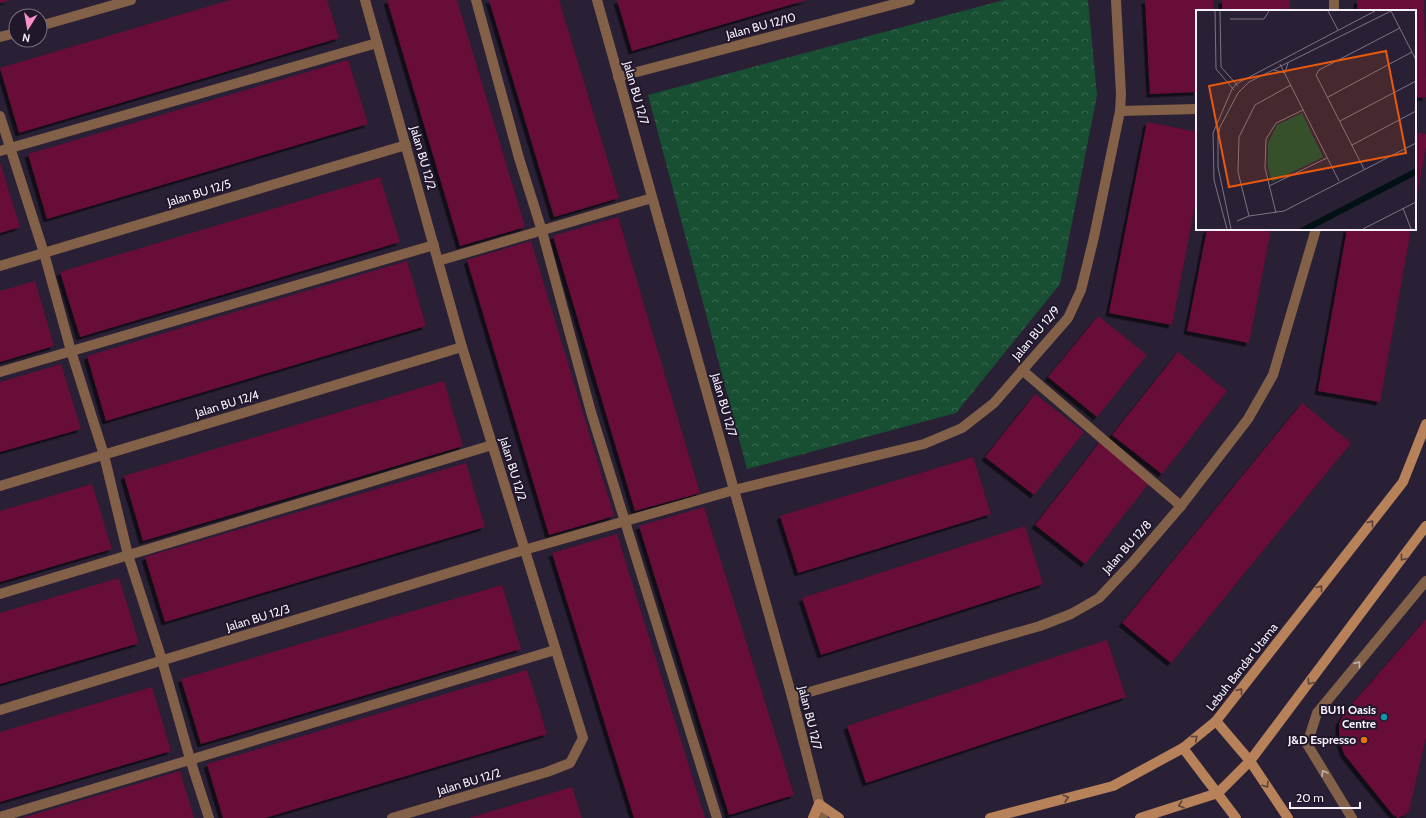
<svg xmlns="http://www.w3.org/2000/svg" width="1426" height="818" font-family="Cabin,sans-serif">
<style>
.park{fill:url(#park-crowns)}
.building{fill:#670c39;filter:url(#shadow)}
.lines{fill:none;stroke-linecap:round;stroke-linejoin:round}
.lane{stroke:#826148;stroke-width:10}
.street{stroke:#826148;stroke-width:10}
.secondary{stroke:#b78159;stroke-width:10}
.oneway{stroke:#5c413d}
.oneway2{stroke:#c2b1ac}
.culture-dot{fill:#0f9aa8;stroke:#20172b;stroke-width:1.5}
.food-dot{fill:#e8710a;stroke:#20172b;stroke-width:1.5}
.labels{text-anchor:middle;stroke-width:4;stroke-linejoin:round;paint-order:stroke}
.street-label{font-size:12px;fill:#f7f2fd;stroke:#20172b}
.poi-label{font-size:12px;font-weight:bold;fill:#f7f2fd;stroke:#20172b;text-anchor:end}
.inset-road{fill:none;stroke:#7c7485;stroke-width:1}
.view{fill:#e8590c;fill-opacity:0.15;stroke:#e8590c;stroke-width:2}
.inset-edge{fill:none;stroke:#f7f2fd;stroke-width:2}
</style>
<defs>
<pattern id="park-crowns" width="20" height="18" patternUnits="userSpaceOnUse"><rect width="20" height="18" fill="#184f32"/><path d="M2 6a3 3 0 1 1 6 0M12 15a3 3 0 1 1 6 0" fill="none" stroke="#3a6951"/></pattern>
<filter id="shadow"><feDropShadow dx="-3.5" dy="3.5" stdDeviation="0" flood-color="#0009"/></filter>
</defs>
<rect width="100%" height="100%" fill="#2a2035"/>
<path class="park" d="M1004,0h84l9,95 -37,189 -104,129 -209,56 -99,-374z"/>
<g class="building">
<path d="M0,0h10l-10,3z"/>
<path d="M230,0h97l12,38 -320,95 -19,-65z"/>
<path d="M387,0h70l68,227 -65,19z"/>
<path d="M489,0h70l60,198 -65,19z"/>
<path d="M617,0h190l-175,51z"/>
<path d="M1145,0h68l1,11h-17v81l-47,2z"/>
<rect x="1222" y="0" width="68" height="11"/>
<path d="M1357,0h67l2,97 -11,1v-87h-58z"/>
<path d="M348,60l20,64 -321,95 -19,-65z"/>
<path d="M1147,122l50,10v63l-25,130 -63,-12z"/>
<path d="M1415,132l11,2v12l-10,57z"/>
<path d="M0,162l20,65 -20,6z"/>
<path d="M380,177l20,65 -320,95 -20,-65z"/>
<path d="M618,217l82,276 -65,18 -82,-275z"/>
<path d="M1207,229h64l-22,114 -62,-12z"/>
<path d="M1347,229h64l-31,173 -62,-11z"/>
<path d="M531,241l83,275 -65,19 -82,-275z"/>
<path d="M407,261l19,65 -320,95 -19,-65z"/>
<path d="M35,281l19,65 -54,16v-71z"/>
<path d="M1098,316l49,39 -50,62 -49,-40z"/>
<path d="M1178,352l49,39 -65,83 -50,-39z"/>
<path d="M61,364l20,65 -81,23v-70z"/>
<path d="M444,381l19,65 -320,95 -19,-65z"/>
<path d="M1035,394l49,38 -50,63 -49,-38z"/>
<path d="M1302,403l49,40 -180,220 -49,-40z"/>
<path d="M1100,442l50,40 -65,82 -50,-39z"/>
<path d="M973,457l18,57 -193,59 -18,-57z"/>
<path d="M466,463l19,64 -320,95 -20,-65z"/>
<path d="M92,484l20,65 -112,33v-71z"/>
<path d="M704,507l90,288 -65,20 -90,-289z"/>
<path d="M1025,526l18,58 -222,71 -19,-57z"/>
<path d="M617,534l88,284h-71l-82,-265z"/>
<path d="M119,578l20,65 -139,41v-71z"/>
<path d="M502,585l19,64 -320,95 -20,-65z"/>
<path d="M1426,619v118l-17,74 -4,4 -7,3 -5,-3 -49,-61 -5,-15v-16l6,-11z"/>
<path d="M1107,640l19,57 -260,86 -19,-57z"/>
<path d="M527,670l20,64 -282,84h-42l-16,-54z"/>
<path d="M152,687l19,64 -171,51v-70z"/>
<path d="M180,771l14,47h-172z"/>
<path d="M572,787l10,31h-113z"/>
</g>
<g class="lines">
<g class="lane">
<path d="M476,0l43,158 23,73 49,181 126,406"/>
<path d="M1120,111l77,-2"/>
<path d="M0,116l44,137 27,98 33,104 24,100 34,105 28,99 19,59"/>
<path d="M0,151l377,-108"/>
<path d="M438,261l214,-63"/>
<path d="M1022,370l159,136"/>
<path d="M0,372l434,-127"/>
<path d="M524,550l210,-60"/>
<path d="M0,594l492,-149"/>
<path d="M0,817l555,-167"/>
<path d="M1352,818l-45,-74 10,-31 109,-132"/>
</g>
<g class="street">
<path d="M365,0l97,347 121,391 -13,25 -23,9 -155,46"/>
<path d="M597,0l195,697 31,121"/>
<path d="M1334,0v11"/>
<path d="M40,26l91,-26"/>
<path d="M0,37l16,-4"/>
<path d="M618,77l292,-77"/>
<path d="M0,266l406,-121"/>
<path d="M0,486l462,-139"/>
<path d="M734,490l190,-46 38,-16 32,-25 74,-85 13,-28 13,-53 26,-126 1,-17 -5,-94"/>
<path d="M792,697l248,-71 31,-12 28,-16 33,-35 49,-57 67,-87 25,-44 43,-146"/>
<path d="M0,710l524,-160"/>
</g>
<g class="secondary">
<path d="M1216,721l34,40 38,57"/>
<path d="M1183,748l53,70"/>
<path d="M813,818l6,-14 20,14"/>
<path d="M990,818l123,-32 70,-38 33,-27 187,-239 23,-58"/>
<path d="M1140,818l78,-25 32,-32 176,-235"/>
</g>
</g>
<defs><path id="oneway-chevron" d="M-2-3.5L2.5 0L-2 3.5" fill="none" stroke-width="1.6" stroke-linecap="round" stroke-linejoin="round"/></defs>
<g class="oneway">
<use href="#oneway-chevron" transform="translate(1371 523) rotate(-52)"/>
<use href="#oneway-chevron" transform="translate(1403 558) rotate(127)"/>
<use href="#oneway-chevron" transform="translate(1320 588) rotate(-52)"/>
<use href="#oneway-chevron" transform="translate(1310 682) rotate(127)"/>
<use href="#oneway-chevron" transform="translate(1240 691) rotate(-52)"/>
<use href="#oneway-chevron" transform="translate(1195 738) rotate(-39)"/>
<use href="#oneway-chevron" transform="translate(1266 785) rotate(57)"/>
<use href="#oneway-chevron" transform="translate(1066 798) rotate(-15)"/>
<use href="#oneway-chevron" transform="translate(1181 805) rotate(162)"/>
</g>
<g class="oneway2">
<use href="#oneway-chevron" transform="translate(1358 664) rotate(-51)"/>
<use href="#oneway-chevron" transform="translate(1324 773) rotate(-121)"/>
</g>
<circle class="culture-dot" cx="1384" cy="717" r="4"/>
<circle class="food-dot" cx="1364" cy="740" r="4"/>
<g class="labels">
<g class="street-label">
<text transform="translate(761 26) rotate(-15)" y="4">Jalan BU 12/10</text>
<text transform="translate(636 93) rotate(74)" y="4">Jalan BU 12/7</text>
<text transform="translate(423 158) rotate(74)" y="4">Jalan BU 12/2</text>
<text transform="translate(199 193) rotate(-17)" y="4">Jalan BU 12/5</text>
<text transform="translate(1036 333) rotate(-50)" y="4">Jalan BU 12/9</text>
<text transform="translate(227 404) rotate(-17)" y="4">Jalan BU 12/4</text>
<text transform="translate(724 405) rotate(74)" y="4">Jalan BU 12/7</text>
<text transform="translate(513 469) rotate(73)" y="4">Jalan BU 12/2</text>
<text transform="translate(1127 547) rotate(-48)" y="4">Jalan BU 12/8</text>
<text transform="translate(258 618) rotate(-17)" y="4">Jalan BU 12/3</text>
<text transform="translate(1242 667) rotate(-52)" y="4">Lebuh Bandar Utama</text>
<text transform="translate(810 718) rotate(76)" y="4">Jalan BU 12/7</text>
<text transform="translate(469 782) rotate(-17)" y="4">Jalan BU 12/2</text>
</g>
<g class="poi-label">
<text x="1376" y="714">BU11 Oasis<tspan x="1376" dy="14">Centre</tspan></text>
<text x="1356" y="744">J&amp;D Espresso</text>
</g>
</g>
<g transform="translate(1196 10)">
<rect width="220" height="220" fill="#2a2035"/>
<path d="M106,103l21,44 -51,25 -4,-15v-24l9,-18z" fill="#184f32"/>
<path d="M220,158v7l-104,54h-13z" fill="#011114"/>
<path class="inset-road" d="M19,1l1,58 18,21M24,1l1,56 17,19M132,1l10,19M195,1l25,49M34,9h34l5,-8M84,54l59,117M78,60l11,3 3,-10M132,87l84,-45M144,111l76,-40M156,135l64,-34M168,159l-48,-94 3,-5 81,-42M73,176l58,-28M207,198l8,21M80,203l-11,-45 1,-29 10,-16 27,-13M53,206l-11,-44 1,-35 16,-32 36,-20M41,211l12,-5 35,-5 132,-68M31,219l-13,-49 -1,-47 19,-44 4,-5 139,-73M35,219l-13,-62v-31l2,-9 18,-34 11,-11 142,-71M167,219l53,-27"/>
<path class="view" d="M190,41l20,102 -177,34 -20,-101z"/>
<rect width="220" height="220" class="inset-edge"/>
</g>
<g transform="translate(28 28) rotate(191)"><circle r="19" fill="#20172b" stroke="#766f7f"/>
<path d="M0-3L7 15L0 10L-7 15Z" fill="#f890cb"/>
<text y="-6" font-size="11" font-weight="bold" text-anchor="middle" fill="#f7f2fd">N</text>
</g>
<path d="M1290 802v6h70v-6" fill="none" stroke="#f7f2fd" stroke-width="2"/>
<text x="1296" y="802" font-size="12" fill="#f7f2fd" stroke="#20172b" stroke-width="3" paint-order="stroke">20 m</text>
</svg>
